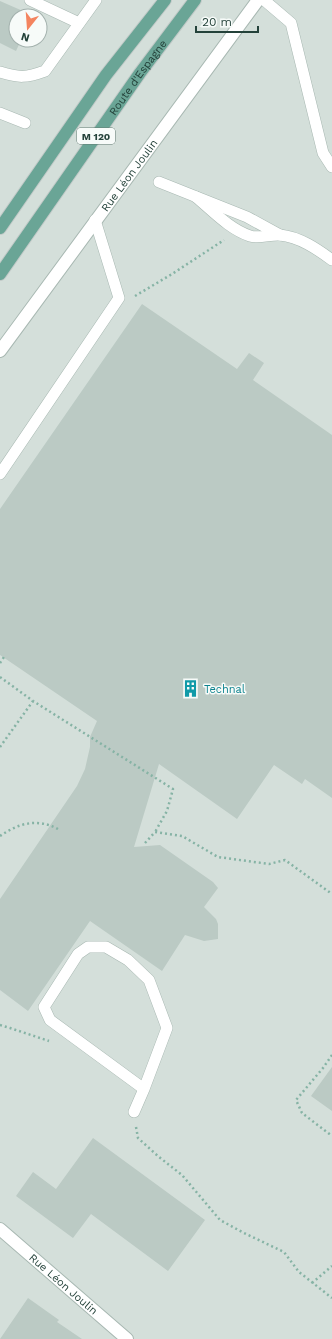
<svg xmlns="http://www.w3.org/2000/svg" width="332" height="1339" font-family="'Work Sans',sans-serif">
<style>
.built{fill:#d4dfda;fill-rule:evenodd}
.building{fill:#bbcac4}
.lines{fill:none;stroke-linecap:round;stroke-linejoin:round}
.lane-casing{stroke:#a8b8b2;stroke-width:12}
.street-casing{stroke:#a8b8b2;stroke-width:14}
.primary-casing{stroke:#c2cac8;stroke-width:14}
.path{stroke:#86b3a5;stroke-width:2.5;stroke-dasharray:2 3;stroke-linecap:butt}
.lane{stroke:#fff;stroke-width:11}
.street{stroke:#fff;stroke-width:12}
.primary{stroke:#6aa596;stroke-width:12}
.labels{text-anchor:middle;stroke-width:3;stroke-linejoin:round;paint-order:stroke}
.shield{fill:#f7fbf9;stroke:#637a73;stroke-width:1}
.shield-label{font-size:10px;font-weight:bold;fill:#24423a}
.street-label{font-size:11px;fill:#24423a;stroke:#f7fbf9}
.culture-label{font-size:11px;fill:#0d838f;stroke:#f7fbf9;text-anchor:start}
</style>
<rect width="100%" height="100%" fill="#e6efeb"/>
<path class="built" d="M0,0h332v1339h-332zM16,16h24v24h-24z"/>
<g class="building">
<path d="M0,1l32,14 -16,1v24h5l-5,11 -16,-8z"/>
<path d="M142,304l95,65 12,-16 15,10 -11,17 79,55v363l-27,-19 -3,5 -28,-19 -37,54 -78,-55 -25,83 26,-2 53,37 5,6 -14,19 12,12 2,5v15l-14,2 -19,-6 -23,36 -72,-50 -62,90 -28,-21v-91l77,-113 8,-17 5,-22v-10l7,-16 -97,-66v-146z"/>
<path d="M332,1067v44l-21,-15z"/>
<path d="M93,1138l112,82 -37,51 -77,-57 -18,24 -57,-42 17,-24 23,17z"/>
<path d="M28,1298l31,22 -2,2 25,17h-82z"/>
</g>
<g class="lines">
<defs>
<g id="lane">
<path d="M30,0l49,23"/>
<path d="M264,0l27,23 32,130 9,14"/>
<path d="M0,72c19,6 26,6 45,-1l51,-71"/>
<path d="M0,113l25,10"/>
<path d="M159,182l88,35 33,18"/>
<path d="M196,197c16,13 33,32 54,39 9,3 21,-2 30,-1 20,2 37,14 52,25"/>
<path d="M0,474l119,-176 -24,-78"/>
<path d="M134,1112l10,-23 23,-61 -18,-48 -21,-20 -22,-13h-18l-10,7 -34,53 6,13 94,69"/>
</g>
<g id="street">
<path id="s1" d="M0,351l258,-351"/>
<path id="s2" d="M0,1229l127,110"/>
</g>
<g id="primary">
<path d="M0,228l106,-153 59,-75"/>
<path id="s3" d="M0,274l140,-201 55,-73"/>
</g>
</defs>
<use href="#lane" class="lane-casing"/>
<use href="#street" class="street-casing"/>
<use href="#primary" class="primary-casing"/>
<g class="path">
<path d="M135,296l37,-22 52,-34"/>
<path d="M0,663l4,-6"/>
<path d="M0,677l33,24 140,88 -6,22 -12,21"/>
<path d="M0,747l33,-46"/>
<path d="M0,836c19,-13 37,-18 58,-7"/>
<path d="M145,843l10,-11 27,4 36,21 51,7 16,-4 47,34"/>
<path d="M0,1025l10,3 39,13"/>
<path d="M332,1055l-9,13 -27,32 6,13 30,23"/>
<path d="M136,1127l2,11 21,19 23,18 38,45 24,13 40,19 15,20 33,26"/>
<path d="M312,1283l20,-17"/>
</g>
<use href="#lane" class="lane"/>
<use href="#street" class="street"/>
<use href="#primary" class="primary"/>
</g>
<defs>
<symbol id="building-bare" viewBox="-9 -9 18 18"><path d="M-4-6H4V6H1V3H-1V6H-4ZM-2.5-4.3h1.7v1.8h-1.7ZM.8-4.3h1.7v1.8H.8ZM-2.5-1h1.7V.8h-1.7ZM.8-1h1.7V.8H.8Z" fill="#0f9aa8" stroke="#f7fbf9" stroke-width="2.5" paint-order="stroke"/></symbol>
</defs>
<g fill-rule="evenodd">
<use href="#building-bare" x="178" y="676" width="25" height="25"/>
</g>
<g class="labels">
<rect class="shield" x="77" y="128" width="38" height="16" rx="3"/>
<g class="shield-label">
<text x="96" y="140">M 120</text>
</g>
<g class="street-label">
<text dy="4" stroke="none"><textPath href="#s3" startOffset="240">Route d'Espagne</textPath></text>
<text dy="4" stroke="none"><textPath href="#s1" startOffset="218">Rue Léon Joulin</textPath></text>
<text dy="4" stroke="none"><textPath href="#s2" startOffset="84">Rue Léon Joulin</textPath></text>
</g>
<g class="culture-label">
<text x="204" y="693">Technal</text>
</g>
</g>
<g transform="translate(28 28) rotate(197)"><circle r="19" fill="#f7fbf9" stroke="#a3b1ad"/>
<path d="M0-3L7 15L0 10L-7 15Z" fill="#f4845f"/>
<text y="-6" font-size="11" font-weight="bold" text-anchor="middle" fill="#24423a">N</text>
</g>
<path d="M196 26v6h62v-6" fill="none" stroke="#24423a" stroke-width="2"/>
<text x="202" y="26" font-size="12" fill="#24423a" stroke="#f7fbf9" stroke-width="3" paint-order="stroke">20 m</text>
</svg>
